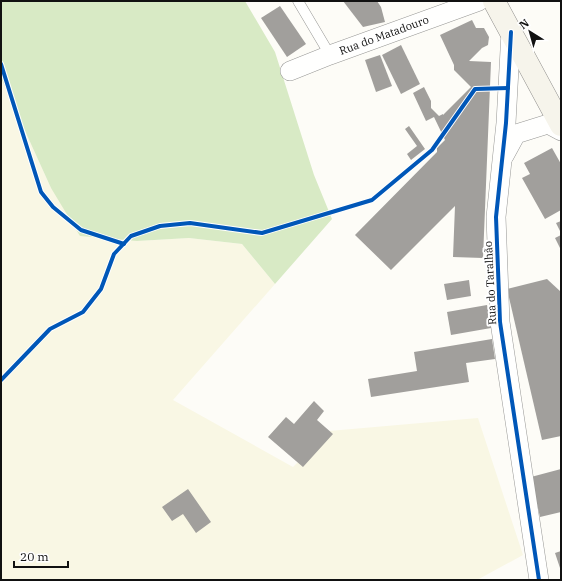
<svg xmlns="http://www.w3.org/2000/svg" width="562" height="581" font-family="'IBM Plex Serif',serif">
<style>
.farmland{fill:#f9f7e4}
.forest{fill:#d8eac5}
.building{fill:#a19f9c}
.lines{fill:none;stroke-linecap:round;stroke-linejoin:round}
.lane-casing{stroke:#979795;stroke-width:11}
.street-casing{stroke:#979795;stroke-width:20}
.secondary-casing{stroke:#8e8d8b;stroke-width:23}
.lane{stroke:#fffffe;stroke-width:10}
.street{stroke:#fffffe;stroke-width:19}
.secondary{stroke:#f6f4eb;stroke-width:22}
.cycleway-casing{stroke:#fff;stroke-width:6}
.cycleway{stroke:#0057b8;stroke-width:4}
.labels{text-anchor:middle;stroke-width:4;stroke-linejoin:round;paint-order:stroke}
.street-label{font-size:11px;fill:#111;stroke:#fff}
</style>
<rect width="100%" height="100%" fill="#fdfcf7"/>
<path class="farmland" d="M1,78l50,110 86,53 52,-3 53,6 33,40 -102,116 120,67 36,-36 149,-13 45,137 -46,25h-476z"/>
<path class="forest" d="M1,1h244l30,51 39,123 18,44 -57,65 -33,-40 -53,-6 -52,3 -57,-5 -29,-48 -50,-110z"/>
<g class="building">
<path d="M343,1h34l4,6 4,15 -22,5z"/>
<path d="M280,6l26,38 -19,13 -26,-39z"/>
<path d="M472,20l4,8h8l5,9 -1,8 -6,3 -13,13 22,1 -8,196 -30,-1 2,-51 -64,64 -36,-35 82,-83v-4l8,-8 -11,-23 -8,4 -13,-28 11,-6 7,14v7l8,8 4,-2v1l28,-28 -17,-17v-5l-14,-30z"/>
<path d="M401,45l19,39 -19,10 -19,-39z"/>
<path d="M380,55l12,31 -16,6 -11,-32z"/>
<path d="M409,126l16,23 -14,11 -4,-6 10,-8 -12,-17z"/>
<path d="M552,148l9,16v46l-16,9 -23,-41 8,-4 -6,-11z"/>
<path d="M561,221v12l-5,-10z"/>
<path d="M561,235v15l-6,-12z"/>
<path d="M547,279l14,13v144l-19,4 -35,-151z"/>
<path d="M469,280l2,16 -24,4 -3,-16z"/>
<path d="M487,305l4,23 -40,7 -4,-23z"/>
<path d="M492,339l3,20 -29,4 3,19 -98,15 -3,-18 49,-8 -3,-19z"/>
<path d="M314,401l10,10 -7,9 16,14 -30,33 -35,-30 18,-20 8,7z"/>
<path d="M561,469v43l-21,5 -9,-40z"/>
<path d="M188,489l23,33 -15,11 -13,-19 -11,7 -10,-14z"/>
<path d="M561,551v20l-6,-18z"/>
</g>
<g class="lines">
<defs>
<path id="lane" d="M298,1l32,54"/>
<g id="street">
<path d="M511,32l-5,91 -10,94 4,105 39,258"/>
<path d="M290,71l40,-16 149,-54"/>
<path d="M504,156l12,-22 32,-10 13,7"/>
</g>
<path id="secondary" d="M494,1l67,124"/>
</defs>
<use href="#lane" class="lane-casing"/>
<use href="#street" class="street-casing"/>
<use href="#secondary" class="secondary-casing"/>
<use href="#lane" class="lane"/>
<use href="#street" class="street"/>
<use href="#secondary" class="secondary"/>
<defs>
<g id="cycleway">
<path d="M511,32l-5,91 -10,94 4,105 39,258"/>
<path d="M1,64l40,128 12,15 28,23 43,14"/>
<path d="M1,380l49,-51 33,-17 18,-23 13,-35 17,-18 29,-10 30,-3 72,10 110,-33 60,-50 43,-61 33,-1"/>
</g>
</defs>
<use href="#cycleway" class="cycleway-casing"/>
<use href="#cycleway" class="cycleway"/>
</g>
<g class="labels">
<g class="street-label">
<text transform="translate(384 35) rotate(-20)" y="4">Rua do Matadouro</text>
<text transform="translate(490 283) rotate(-93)" y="4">Rua do Taralhão</text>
</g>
</g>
<rect width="562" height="581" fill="none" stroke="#111111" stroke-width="4"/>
<g transform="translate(530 32) rotate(323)" stroke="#ffffff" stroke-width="3" paint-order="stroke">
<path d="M0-3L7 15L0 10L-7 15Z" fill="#111111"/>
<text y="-6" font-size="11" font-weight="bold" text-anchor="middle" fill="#111111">N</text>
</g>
<path d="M14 561v6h54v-6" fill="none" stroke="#111111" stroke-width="2"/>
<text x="20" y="561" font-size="12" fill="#111111" stroke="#ffffff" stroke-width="3" paint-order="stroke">20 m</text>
</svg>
